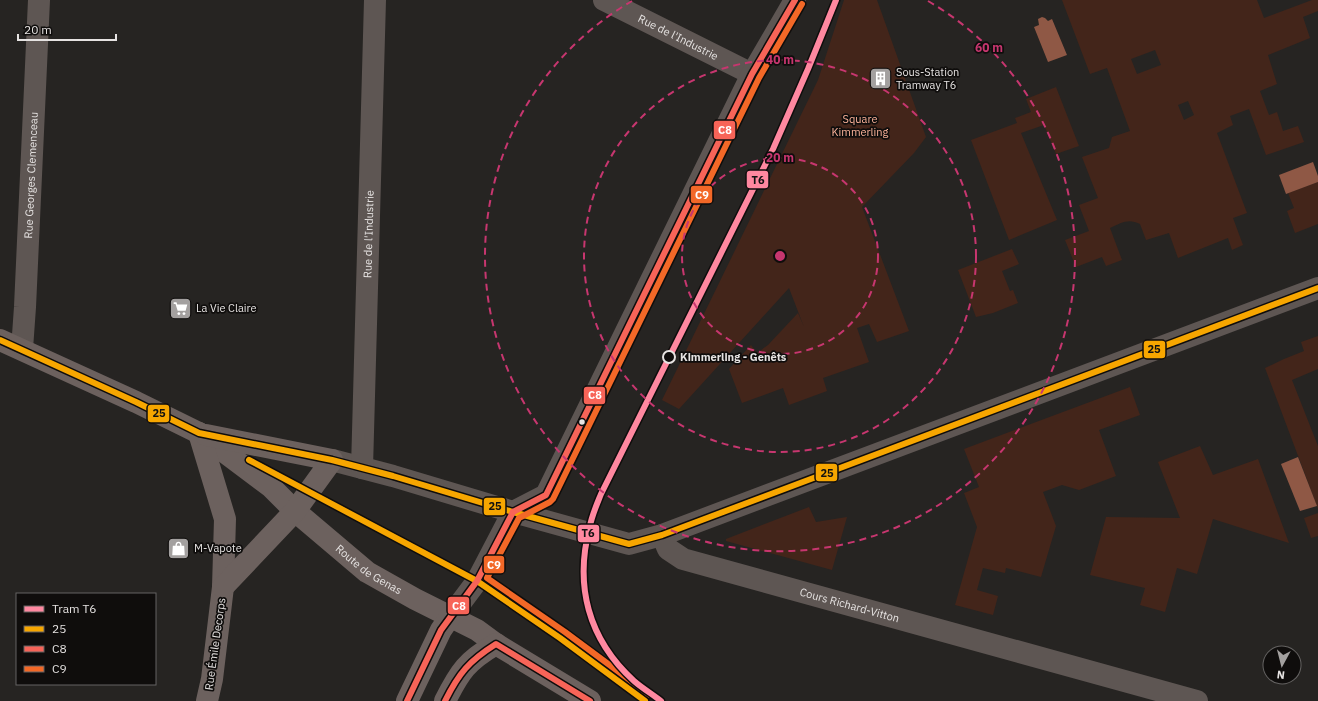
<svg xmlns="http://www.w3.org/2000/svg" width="1318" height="701" font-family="'IBM Plex Sans',sans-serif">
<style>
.green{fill:#43251a;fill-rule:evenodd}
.water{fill:#8f5845}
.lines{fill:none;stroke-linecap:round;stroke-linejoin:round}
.street{stroke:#5e5653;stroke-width:22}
.secondary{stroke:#6c615e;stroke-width:22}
.bus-1-casing{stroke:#0f0d0c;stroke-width:9}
.bus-2-casing{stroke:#0f0d0c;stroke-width:9}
.bus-3-casing{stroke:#0f0d0c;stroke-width:9}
.bus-1{stroke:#f7a600;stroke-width:6}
.bus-2{stroke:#f76458;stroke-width:6}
.bus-3{stroke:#f36827;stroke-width:6}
.tram-1-casing{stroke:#0f0d0c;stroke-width:9}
.tram-1{stroke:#ff88a0;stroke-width:6}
.ring{fill:none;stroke:#c7366f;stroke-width:2;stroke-dasharray:7 5}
.stop-dot{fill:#0f0d0c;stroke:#e6e3e2;stroke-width:2}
.bus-dot{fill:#e6e3e2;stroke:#0f0d0c;stroke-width:1.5}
.labels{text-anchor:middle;stroke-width:3.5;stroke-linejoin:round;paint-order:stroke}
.street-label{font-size:11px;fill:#e6e3e2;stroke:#0f0d0c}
.poi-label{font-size:11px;fill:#e6e3e2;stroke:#0f0d0c;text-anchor:start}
.park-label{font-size:11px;fill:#fcb39a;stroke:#0f0d0c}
.stop-label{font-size:11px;font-weight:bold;fill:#e6e3e2;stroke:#0f0d0c;text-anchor:start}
.centre{fill:#c7366f;stroke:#0f0d0c;stroke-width:2}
.ring-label{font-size:12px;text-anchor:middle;font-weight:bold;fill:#c7366f;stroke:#0f0d0c;stroke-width:3.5;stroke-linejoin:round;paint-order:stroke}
.line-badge{stroke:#0f0d0c;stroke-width:1.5}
.badge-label{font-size:11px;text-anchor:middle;font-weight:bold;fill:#fff}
.pale-badge-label{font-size:11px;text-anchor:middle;font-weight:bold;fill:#111}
</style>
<rect width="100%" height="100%" fill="#262422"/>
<g class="green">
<path d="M844,0h33l49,137 -12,16 -52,54 47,124 -32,11 -8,-18 -12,4 12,34 -46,16 4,13 -38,14 -6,-17 -41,15 -13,-34 22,-24 6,8 11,-8 30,-32 6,14 -15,-39 -110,121 -17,-9 156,-320z"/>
<path d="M1062,0h195l7,18 48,-18h6v11l-15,6 7,21 -42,17 9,29 -17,7 9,24 8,-3 6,19 15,-5 6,16 -38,13 -17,-46 -19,7 3,9 -16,8 30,80 -14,5 10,27 -11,5 -4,-12 -50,20 -9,-25 -23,7 -6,-16c-12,-6 -19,-1 -30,4l12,32 -16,6 -4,-9 -26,10 -11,-27 24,-9 -10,-26 19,-7 -16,-41 27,-9 3,-11 18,-6 -23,-63 -17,6zM1155,50l6,15 -24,9 -6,-15zM1188,101l6,14 -10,5 -6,-15z"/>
<path d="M1056,87l23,59 -23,8 -12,-29 -23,8 36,87 -48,20 -38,-100 46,-17 -2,-5 16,-6 -5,-13z"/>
<path d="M1318,182v42l-23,9 -8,-22 7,-3 -6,-15z"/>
<path d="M1012,249l7,15 -17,7 8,20 3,-1 5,13 -25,10 -17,4 -18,-47z"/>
<path d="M1318,336v33l-26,11 26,66v63l-53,-141 19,-9 20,-8 -3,-9z"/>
<path d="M1130,387l10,28 -41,15 17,46 -37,14 -17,-5 -19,7 13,34 -15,51 -35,-9 -1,5 -22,-5 -6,22 21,6 -5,19 -38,-10 22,-78 -13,-34 15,-6 -15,-38z"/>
<path d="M1200,446l13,29 45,-16 31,84 -76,-24 -16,55 -20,-6 -12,44 -25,-7 5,-17 -55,-13 16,-58 74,1 -22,-56z"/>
<path d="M809,507l7,15 31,-5 -15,53 -106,-29v-2z"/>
<path d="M1318,513v23l-7,2 -7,-20z"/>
</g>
<g class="water">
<path d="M1042,17l3,1 3,3 4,-2 15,36 -19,7 -14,-35 5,-2 -1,-6z"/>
<path d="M1313,162l5,14v6l-32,12 -7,-19z"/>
<path d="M1298,457l19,49 -17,5 -19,-47z"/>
</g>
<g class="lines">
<g class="street">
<path id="s1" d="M604,0l148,74"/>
<path id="s2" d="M22,349l3,-42 14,-307"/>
<path d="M332,460l61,16 120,36 116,32 33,-9 656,-247"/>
<path id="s3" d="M362,468l13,-468"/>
<path d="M513,512l33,-17 206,-421 43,-74"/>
<path id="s4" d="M662,535l6,14 15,10 514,142"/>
<path d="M450,617l27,-36 36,-69"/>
</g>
<g class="secondary">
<path id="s5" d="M0,340l136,62 63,31 72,54 24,24 72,61 48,27 62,31 19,14 94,57"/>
<path d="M199,433l26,86 -2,68 -11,92 -5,22"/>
<path d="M206,435l126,25 -37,51 -72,76"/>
<path d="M407,701l34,-71 9,-13"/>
<path d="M445,701c15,-30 22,-40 51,-57"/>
</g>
<defs>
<g id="bus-1">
<path d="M0,340l136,62 63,31 133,27 61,16 120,36 116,32 33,-9 656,-247"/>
<path d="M249,460l228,121 83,57 85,63"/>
</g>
<g id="bus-2">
<path d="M513,512l33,-17 206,-421 43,-74"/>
<path d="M407,701l34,-71 36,-49 36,-69"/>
<path d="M445,701c14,-28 24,-40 51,-57l94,57"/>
</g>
<path id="bus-3" d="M650,695l-85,-63 -78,-54 32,-60 31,-16 3,-3 206,-421 43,-74"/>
</defs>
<use href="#bus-1" class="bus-1-casing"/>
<use href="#bus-2" class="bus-2-casing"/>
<use href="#bus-3" class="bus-3-casing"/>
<use href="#bus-1" class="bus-1"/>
<use href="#bus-2" class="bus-2"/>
<use href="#bus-3" class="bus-3"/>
<defs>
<path id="tram-1" d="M661,701c-9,-7 -19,-13 -27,-20 -46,-42 -60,-96 -44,-155 2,-11 7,-22 11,-32l172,-345 35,-80 28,-69"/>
</defs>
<use href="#tram-1" class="tram-1-casing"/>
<use href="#tram-1" class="tram-1"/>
</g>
<g class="ring">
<circle cx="780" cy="256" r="98"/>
<circle cx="780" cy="256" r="196"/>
<path d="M928 1A295 295 0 1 1 632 1"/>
</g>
<defs>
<symbol id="building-square" viewBox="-11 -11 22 22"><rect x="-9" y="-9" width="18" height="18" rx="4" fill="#a3a09f" stroke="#0f0d0c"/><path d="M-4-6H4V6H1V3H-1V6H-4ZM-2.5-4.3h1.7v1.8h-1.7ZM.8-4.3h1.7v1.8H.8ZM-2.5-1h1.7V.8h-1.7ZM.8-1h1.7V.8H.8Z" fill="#fff"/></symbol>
<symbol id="supermarket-square" viewBox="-11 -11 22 22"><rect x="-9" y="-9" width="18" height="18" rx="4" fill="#a3a09f" stroke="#0f0d0c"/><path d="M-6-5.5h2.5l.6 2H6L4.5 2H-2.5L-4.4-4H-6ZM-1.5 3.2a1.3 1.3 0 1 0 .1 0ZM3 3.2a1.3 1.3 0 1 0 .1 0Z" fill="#fff"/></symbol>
<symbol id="shop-square" viewBox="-11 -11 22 22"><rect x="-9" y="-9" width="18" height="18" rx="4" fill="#a3a09f" stroke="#0f0d0c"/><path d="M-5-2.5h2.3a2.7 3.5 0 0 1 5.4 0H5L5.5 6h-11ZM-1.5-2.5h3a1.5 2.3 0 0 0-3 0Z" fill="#fff"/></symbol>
</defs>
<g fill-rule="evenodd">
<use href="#building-square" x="868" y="66" width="25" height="25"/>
<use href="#supermarket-square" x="168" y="296" width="25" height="25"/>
<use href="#shop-square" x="166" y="536" width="25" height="25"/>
</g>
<circle class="stop-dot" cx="669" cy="357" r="6"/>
<circle class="bus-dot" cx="582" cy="422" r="3.5"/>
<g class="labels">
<g class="street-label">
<text dy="4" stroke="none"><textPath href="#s1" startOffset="83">Rue de l'Industrie</textPath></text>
<text dy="4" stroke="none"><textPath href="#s2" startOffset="174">Rue Georges Clemenceau</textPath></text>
<text dy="4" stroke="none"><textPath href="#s3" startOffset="234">Rue de l'Industrie</textPath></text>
<text dy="4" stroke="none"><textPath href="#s5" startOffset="438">Route de Genas</textPath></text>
<text dy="4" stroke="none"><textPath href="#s4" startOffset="206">Cours Richard-Vitton</textPath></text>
<text transform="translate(215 644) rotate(-82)" y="4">Rue Émile Decorps</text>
</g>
<g class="poi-label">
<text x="896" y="76">Sous-Station<tspan x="896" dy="13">Tramway T6</tspan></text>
<text x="196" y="312">La Vie Claire</text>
<text x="194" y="552">M-Vapote</text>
</g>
<g class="park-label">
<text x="860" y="123">Square<tspan x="860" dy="13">Kimmerling</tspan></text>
</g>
<g class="stop-label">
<text x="680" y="361">Kimmerling - Genêts</text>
</g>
</g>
<circle cx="780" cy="256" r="6" class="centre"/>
<g class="ring-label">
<text x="989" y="52">60 m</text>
<text x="780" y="64">40 m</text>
<text x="780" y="162">20 m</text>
</g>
<g class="line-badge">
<rect x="713" y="120" width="23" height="20" rx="4" fill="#f76458"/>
<rect x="746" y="170" width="23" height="19" rx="4" fill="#ff88a0"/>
<rect x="690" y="185" width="23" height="19" rx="4" fill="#f36827"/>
<rect x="1143" y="340" width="23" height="19" rx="4" fill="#f7a600"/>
<rect x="583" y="386" width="23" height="19" rx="4" fill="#f76458"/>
<rect x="147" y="404" width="23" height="19" rx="4" fill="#f7a600"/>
<rect x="815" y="463" width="23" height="19" rx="4" fill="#f7a600"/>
<rect x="483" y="497" width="23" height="19" rx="4" fill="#f7a600"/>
<rect x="577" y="524" width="23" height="19" rx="4" fill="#ff88a0"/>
<rect x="483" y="555" width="22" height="19" rx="4" fill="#f36827"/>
<rect x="447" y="596" width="23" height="19" rx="4" fill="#f76458"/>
</g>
<g class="badge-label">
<text x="725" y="134">C8</text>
<text x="702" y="199">C9</text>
<text x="595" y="399">C8</text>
<text x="494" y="569">C9</text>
<text x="459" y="610">C8</text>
</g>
<g class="pale-badge-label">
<text x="758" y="184">T6</text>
<text x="1154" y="353">25</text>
<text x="159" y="417">25</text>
<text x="827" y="477">25</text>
<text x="495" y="510">25</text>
<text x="588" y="537">T6</text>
</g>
<rect x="16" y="593" width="140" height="92" fill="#0f0d0c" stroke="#656362"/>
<rect x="24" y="606" width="20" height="6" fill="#ff88a0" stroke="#656362"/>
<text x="52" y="613" font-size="12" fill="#e6e3e2">Tram T6</text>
<rect x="24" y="626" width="20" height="6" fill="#f7a600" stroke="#656362"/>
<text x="52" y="633" font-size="12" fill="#e6e3e2">25</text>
<rect x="24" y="646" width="20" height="6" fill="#f76458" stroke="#656362"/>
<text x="52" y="653" font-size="12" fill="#e6e3e2">C8</text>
<rect x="24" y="666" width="20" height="6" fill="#f36827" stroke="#656362"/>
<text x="52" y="673" font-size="12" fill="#e6e3e2">C9</text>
<g transform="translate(1282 665) rotate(187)"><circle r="19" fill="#0f0d0c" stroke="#656362"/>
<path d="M0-3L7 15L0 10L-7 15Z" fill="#a3a09f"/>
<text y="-6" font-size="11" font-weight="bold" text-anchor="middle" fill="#e6e3e2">N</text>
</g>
<path d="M18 34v6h98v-6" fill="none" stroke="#e6e3e2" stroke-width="2"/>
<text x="24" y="34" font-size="12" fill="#e6e3e2" stroke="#0f0d0c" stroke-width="3" paint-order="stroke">20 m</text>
</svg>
